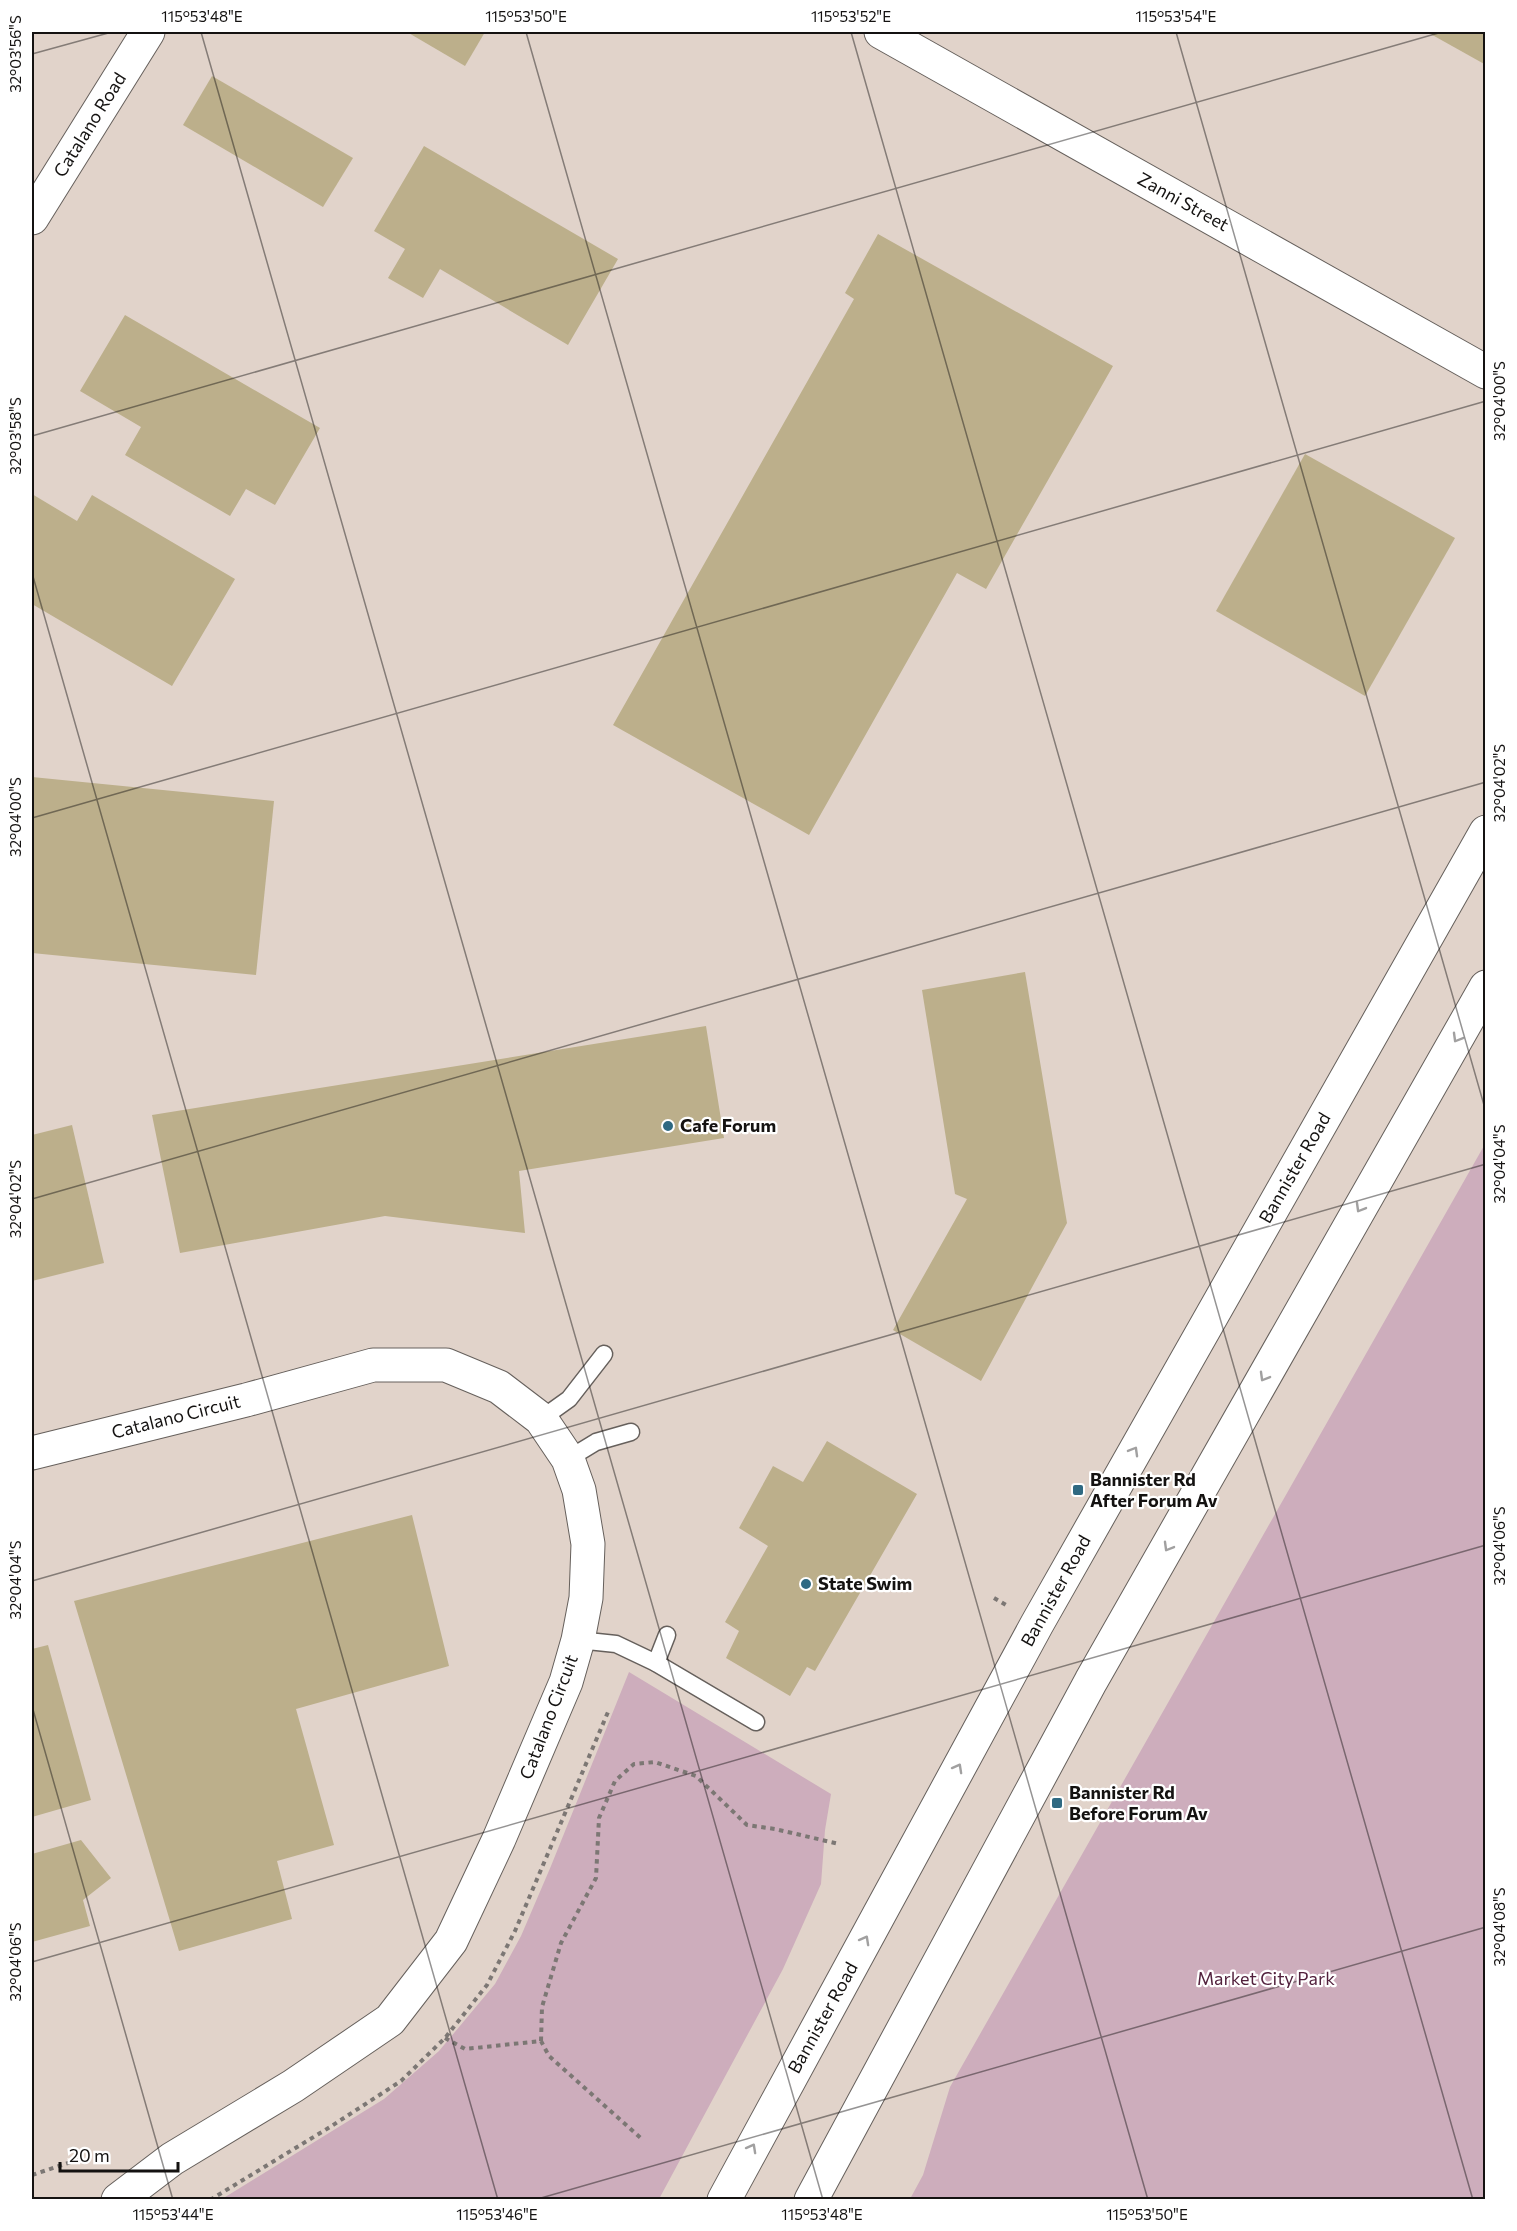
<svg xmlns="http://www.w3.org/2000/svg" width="1517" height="2231" font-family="Commissioner,sans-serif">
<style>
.built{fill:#e1d3ca}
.green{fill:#cdadbc}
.building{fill:#bcaf8b}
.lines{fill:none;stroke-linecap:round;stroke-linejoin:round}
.service-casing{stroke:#66605c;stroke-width:19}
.minor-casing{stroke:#66605c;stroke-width:35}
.primary-casing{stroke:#66605c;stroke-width:35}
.path{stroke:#7c7774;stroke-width:4;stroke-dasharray:4.5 4.5;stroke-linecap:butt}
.service{stroke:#fff;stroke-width:16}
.minor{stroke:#fff;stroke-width:33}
.primary{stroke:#fff;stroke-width:33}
.oneway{stroke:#a1a0a0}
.ticks{fill:none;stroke:#141211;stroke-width:1.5;stroke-opacity:0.45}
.poi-dot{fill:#2f6982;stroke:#fff;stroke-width:2}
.labels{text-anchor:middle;stroke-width:4.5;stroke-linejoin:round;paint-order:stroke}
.street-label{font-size:18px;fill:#141211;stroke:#fff}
.poi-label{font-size:18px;font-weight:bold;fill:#141211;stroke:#fff;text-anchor:start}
.park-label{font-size:18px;fill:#52213d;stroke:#fff}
.neatline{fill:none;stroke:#141211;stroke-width:2}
.ticks-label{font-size:15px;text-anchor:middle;fill:#141211}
</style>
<rect width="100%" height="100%" fill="#e7e0db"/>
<path class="built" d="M32,32h1453v2167l-1453,1z"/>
<g class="green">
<path d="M1485,1144v1055h-575l13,-24 27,-88z"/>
<path d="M629,1672l202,122 -6,36 -4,54 -38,85 -124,230h-437l162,-100 55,-48 56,-67 26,-48 30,-70z"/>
</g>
<g class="building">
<path d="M407,32h78l-20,34z"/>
<path d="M1427,32h59v33z"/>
<path d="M212,76l141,82 -30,49 -140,-82z"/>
<path d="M424,146l194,113 -50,86 -128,-76 -17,29 -35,-20 17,-29 -31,-18z"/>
<path d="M878,234l235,132 -127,223 -29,-16 -148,262 -196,-110 241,-426 -9,-6z"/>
<path d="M125,315l195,113 -45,77 -29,-16 -16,27 -105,-61 16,-28 -61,-36z"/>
<path d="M1305,454l150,84 -90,158 -149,-85z"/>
<path d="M32,494l45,27 15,-26 143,84 -63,107 -140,-82z"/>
<path d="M32,777l242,24 -18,174 -224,-22z"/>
<path d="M1025,972l42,251 -86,158 -88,-51 74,-131 -12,-5 -33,-204z"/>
<path d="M706,1026l18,112 -205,33 6,62 -140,-17 -205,37 -28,-138z"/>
<path d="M72,1125l32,138 -72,18v-146z"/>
<path d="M827,1441l90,53 -102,177 -8,-4 -17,29 -64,-38 13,-27 -14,-9 43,-76 -29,-18 34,-62 30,16z"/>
<path d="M412,1515l37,151 -153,43 38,136 -57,16 15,58 -113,32 -105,-350z"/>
<path d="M48,1645l43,155 -59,17v-168z"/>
<path d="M81,1840l30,38 -28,22 7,26 -58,16v-88z"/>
</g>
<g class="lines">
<defs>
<g id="service">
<path d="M541,1419l28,-20 35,-45"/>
<path d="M568,1459l28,-17 35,-10"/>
<path d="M578,1640l38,4 40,19 100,59"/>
<path d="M656,1663l11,-28"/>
</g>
<g id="minor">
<path d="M881,32l605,340"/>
<path d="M32,218l116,-186"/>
<path d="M32,1453l214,-53 127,-35h73l53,22 42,32 27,40 11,31 9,54 -2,54 -8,42 -12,42 -67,157 -48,102 -61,79 -97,66 -121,73 -54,41"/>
</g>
<g id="primary">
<path d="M724,2200l313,-576 449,-792"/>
<path d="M811,2200l280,-519 395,-694"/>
</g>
</defs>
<use href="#service" class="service-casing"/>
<use href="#minor" class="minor-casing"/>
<use href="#primary" class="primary-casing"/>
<g class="path">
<path d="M994,1598l12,7"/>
<path d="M445,2038l20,11 76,-8 8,15 94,84"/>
<path d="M541,2041l1,-34 19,-64 35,-65 3,-60 16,-37 19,-17 21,-2 41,14 51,49 28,4 64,15"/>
<path d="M32,2175l48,-16"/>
<path d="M210,2200l120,-73 71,-46 44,-43 42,-53 28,-54 93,-219"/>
</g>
<use href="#service" class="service"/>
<use href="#minor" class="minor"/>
<use href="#primary" class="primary"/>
</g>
<defs><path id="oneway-chevron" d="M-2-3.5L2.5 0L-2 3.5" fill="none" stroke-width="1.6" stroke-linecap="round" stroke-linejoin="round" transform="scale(1.5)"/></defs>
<g class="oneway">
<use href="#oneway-chevron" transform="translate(1457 1038) rotate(120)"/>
<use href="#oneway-chevron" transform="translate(1360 1208) rotate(120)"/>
<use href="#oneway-chevron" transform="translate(1264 1377) rotate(120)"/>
<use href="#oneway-chevron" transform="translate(1134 1451) rotate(-60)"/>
<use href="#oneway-chevron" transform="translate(1168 1547) rotate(120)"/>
<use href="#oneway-chevron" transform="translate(958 1768) rotate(-61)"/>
<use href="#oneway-chevron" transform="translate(865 1940) rotate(-61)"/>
<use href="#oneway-chevron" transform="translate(752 2148) rotate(-61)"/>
</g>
<path class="ticks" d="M201,32l622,2168M526,32l622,2168M851,32l622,2168M1176,32l310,1080M32,54l80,-22M32,436l1410,-404M32,573l466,1627M32,818l1454,-417M32,1199l1454,-417M32,1581l1454,-417M32,1706l141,494M32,1962l1454,-417M534,2200l952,-273"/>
<g class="poi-dot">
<circle cx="668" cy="1126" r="6"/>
<rect x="1072" y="1484" width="12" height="12" rx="3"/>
<circle cx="806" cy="1584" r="6"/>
<rect x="1051" y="1797" width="12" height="12" rx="3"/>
</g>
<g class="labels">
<g class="street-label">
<text transform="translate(90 125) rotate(-58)" y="6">Catalano Road</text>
<text transform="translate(1183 202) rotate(29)" y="6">Zanni Street</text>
<text transform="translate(1295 1168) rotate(-60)" y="6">Bannister Road</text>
<text transform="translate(176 1417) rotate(-14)" y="6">Catalano Circuit</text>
<text transform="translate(1056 1591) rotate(-61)" y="6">Bannister Road</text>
<text transform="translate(549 1717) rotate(-69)" y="6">Catalano Circuit</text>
<text transform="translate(823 2018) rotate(-61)" y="6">Bannister Road</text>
</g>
<g class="poi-label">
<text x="680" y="1132">Cafe Forum</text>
<text x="1090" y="1486">Bannister Rd<tspan x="1090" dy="21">After Forum Av</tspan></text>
<text x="818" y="1590">State Swim</text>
<text x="1069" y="1799">Bannister Rd<tspan x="1069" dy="21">Before Forum Av</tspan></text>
</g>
<g class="park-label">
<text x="1266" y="1985">Market City Park</text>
</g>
</g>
<rect width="1517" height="2231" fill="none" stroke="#ffffff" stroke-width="66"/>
<path d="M60 2162v9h118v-9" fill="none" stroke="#141211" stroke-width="3"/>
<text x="69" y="2162" font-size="18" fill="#141211" stroke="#ffffff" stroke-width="4.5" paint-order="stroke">20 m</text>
<rect x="33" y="33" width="1451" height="2165" class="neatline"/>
<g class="ticks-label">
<text x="202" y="22">115°53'48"E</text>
<text x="526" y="22">115°53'50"E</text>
<text x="851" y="22">115°53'52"E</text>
<text x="1176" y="22">115°53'54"E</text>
<text transform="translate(16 54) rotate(-90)" y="5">32°03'56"S</text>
<text transform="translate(1500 401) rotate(-90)" y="5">32°04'00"S</text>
<text transform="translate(16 436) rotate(-90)" y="5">32°03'58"S</text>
<text transform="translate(1500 783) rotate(-90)" y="5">32°04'02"S</text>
<text transform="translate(16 817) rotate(-90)" y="5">32°04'00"S</text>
<text transform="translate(1500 1164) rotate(-90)" y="5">32°04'04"S</text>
<text transform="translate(16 1199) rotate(-90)" y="5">32°04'02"S</text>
<text transform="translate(1500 1546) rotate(-90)" y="5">32°04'06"S</text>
<text transform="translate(16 1580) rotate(-90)" y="5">32°04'04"S</text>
<text transform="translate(1500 1927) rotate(-90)" y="5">32°04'08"S</text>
<text transform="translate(16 1962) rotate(-90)" y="5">32°04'06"S</text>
<text x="173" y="2220">115°53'44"E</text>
<text x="497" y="2220">115°53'46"E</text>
<text x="822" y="2220">115°53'48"E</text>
<text x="1147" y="2220">115°53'50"E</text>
</g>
</svg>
